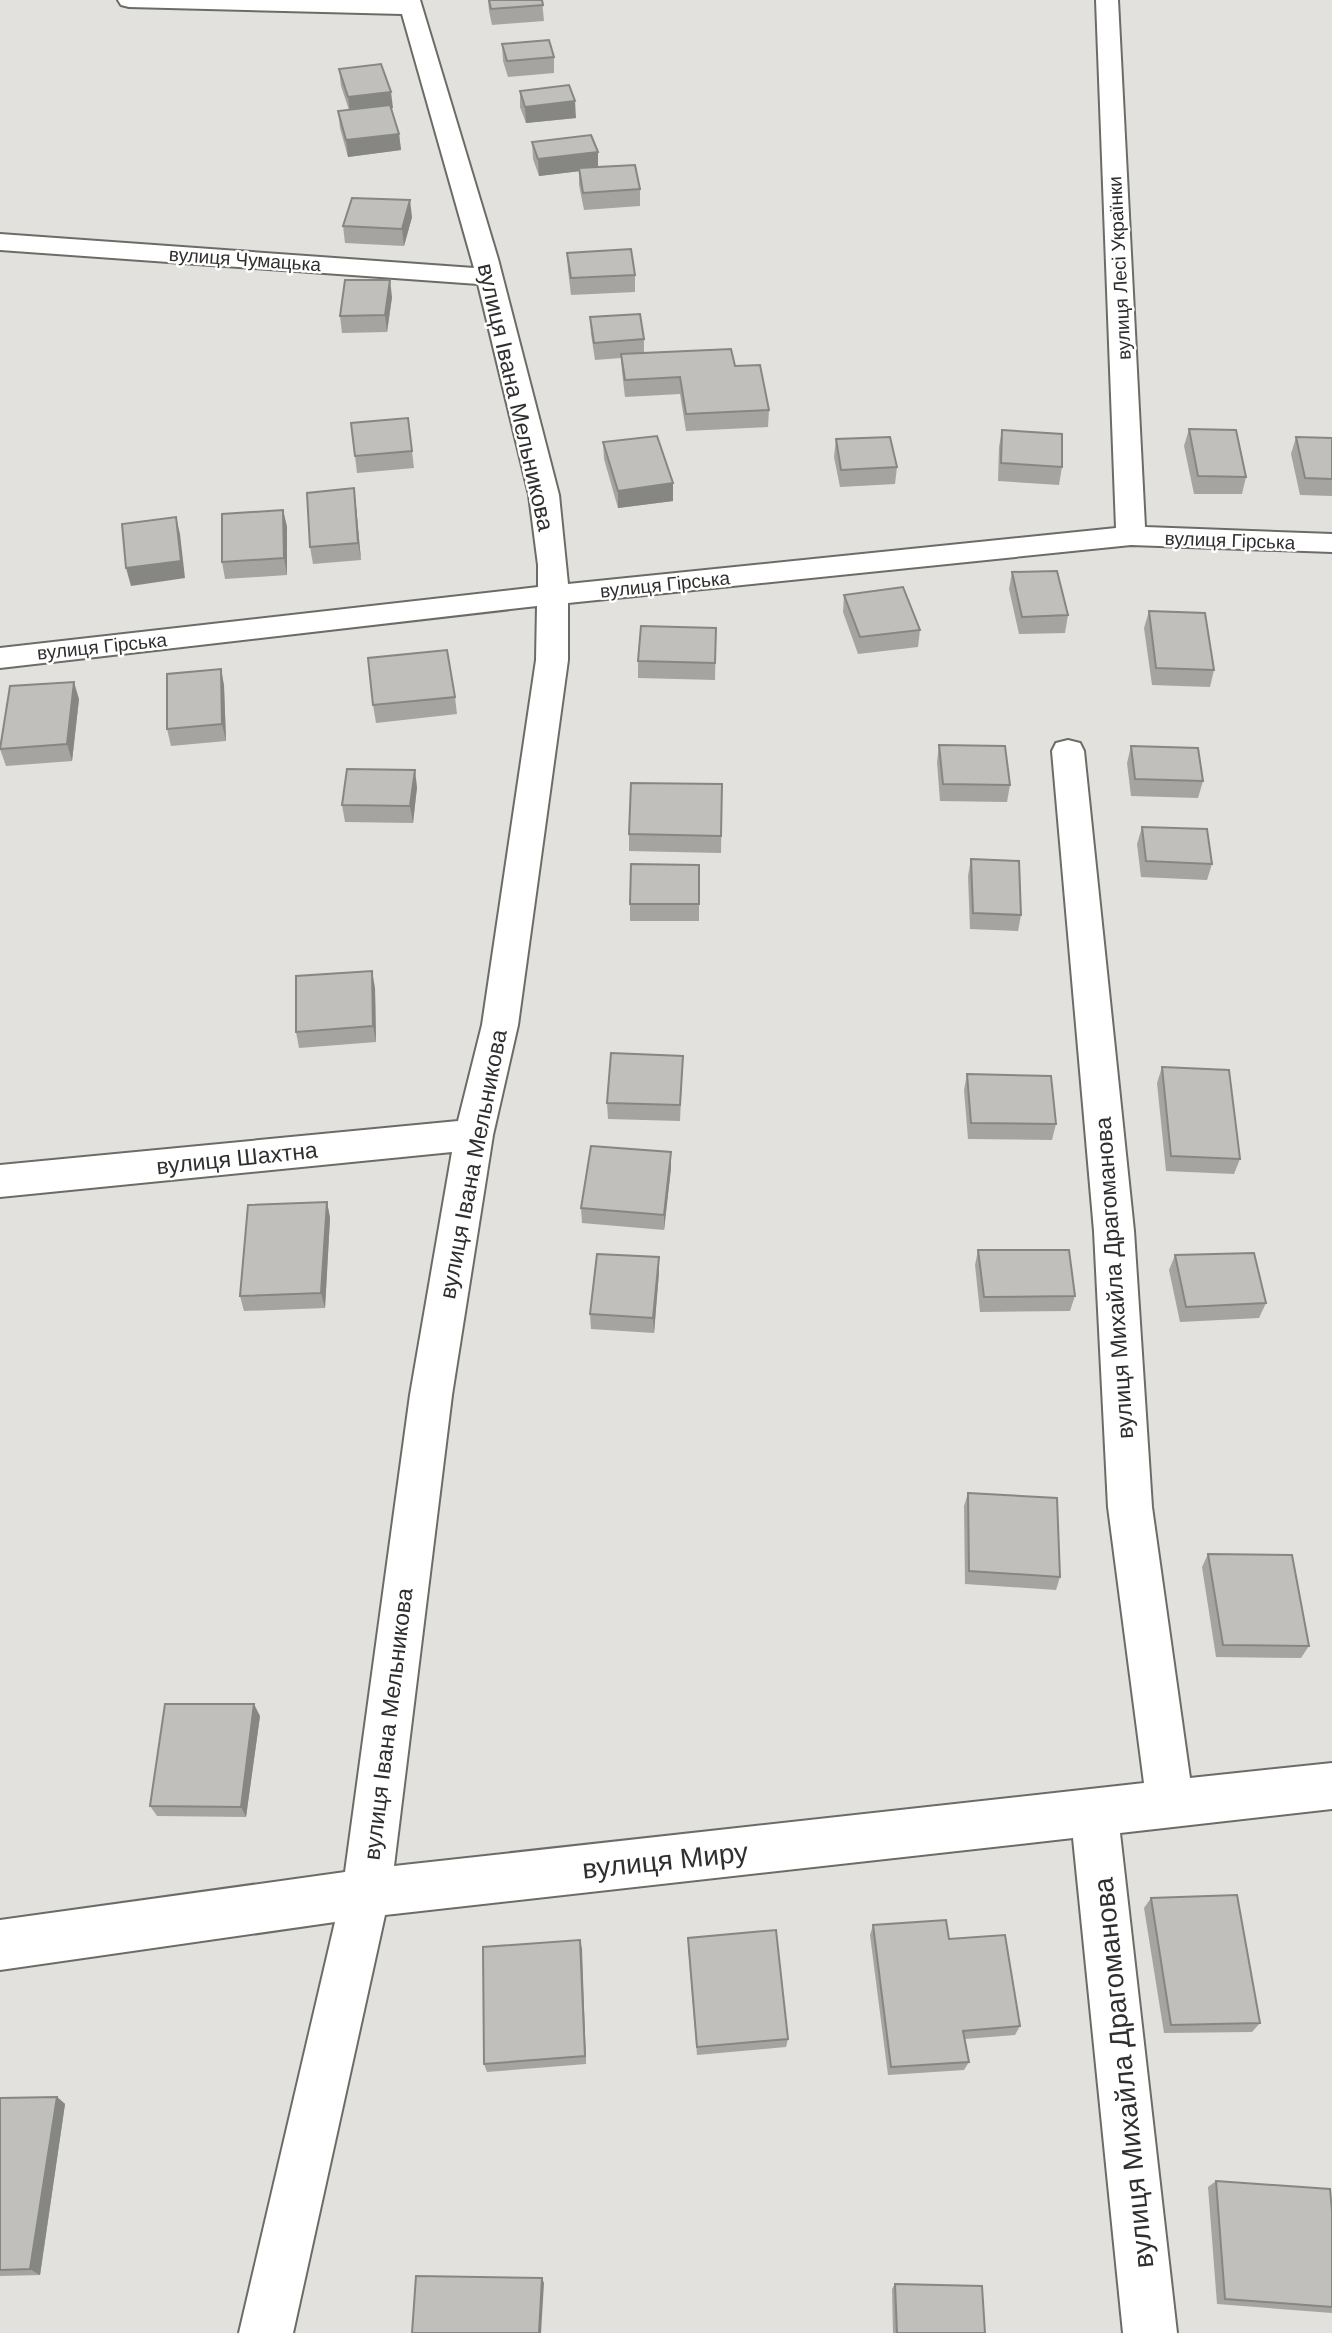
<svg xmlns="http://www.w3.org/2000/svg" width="1332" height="2333" font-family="'DM Sans',sans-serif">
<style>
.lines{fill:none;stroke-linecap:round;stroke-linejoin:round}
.minor-casing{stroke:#6c6c67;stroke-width:4}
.minor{fill:#fff;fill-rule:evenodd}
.wall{fill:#a5a4a1}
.shaded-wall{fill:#868683}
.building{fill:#c0bfbb;stroke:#868683;stroke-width:2}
.labels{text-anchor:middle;stroke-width:5;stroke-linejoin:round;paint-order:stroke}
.far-street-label{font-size:19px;fill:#302f2e;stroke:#fff}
.street-label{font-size:23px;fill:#302f2e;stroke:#fff}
.near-street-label{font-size:28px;fill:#302f2e;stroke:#fff}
</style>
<rect width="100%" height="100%" fill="#e2e1dd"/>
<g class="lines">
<defs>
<path id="minor" d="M118,0h302l78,259 61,236 9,89 548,-56 -20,-528h22l27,527 187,7v18l-201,-7 -563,58v57l-50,365 -25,110 -41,260 -58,471 750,-83 -36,-276 -14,-276 -42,-480 4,-8 12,-3 12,3 4,8 50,480 18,276 38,271 142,-15v46l-212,24 57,500h-54l-50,-495 -688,77 -92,418h-54l96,-411 -335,48v-50l345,-48 65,-477 42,-243 -452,45v-32l458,-44 24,-96 54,-365 1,-54 -537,62v-20l538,-61v-22l-9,-70 -51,-211 -478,-34v-16l474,34 -72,-254 -273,-7 -8,-2z"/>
</defs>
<use href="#minor" class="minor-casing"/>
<use href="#minor" class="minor"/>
</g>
<g class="wall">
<path d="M488,0h54l2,21 -52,4 -3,-14z"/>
<path d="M502,44l52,13v16l-46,4 -5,-16z"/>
<path d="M339,69l54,39 -2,1 8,25 2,16 -53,7 -8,-29 -2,-17 11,-1 -8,-24z"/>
<path d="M520,91l56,27 -50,5 -6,-16z"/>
<path d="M532,142l66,10v15l42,22v17l-56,4 -5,-25v-14l-40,5 -6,-17z"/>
<path d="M412,217l-8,29 -59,-3 -2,-17z"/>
<path d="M567,253l68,22v17l-64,3 -3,-25z"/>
<path d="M392,297l-5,35 -45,1 -2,-17z"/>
<path d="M590,317l54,22v14l91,13 34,44 -1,17 -82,4 -6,-37 -55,3 -3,-25 -1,-14 -26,2 -4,-26z"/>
<path d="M408,418l6,50 -57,5 -2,-17z"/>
<path d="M1189,429l57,48 -4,17h-48l-10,-48z"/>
<path d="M1002,430l60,37 -3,18 -61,-4 1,-34z"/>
<path d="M1296,437l36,1v58l-32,-1 -9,-41z"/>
<path d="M836,439l61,28 -2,17 -55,3 -6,-30z"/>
<path d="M603,442l70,41v18l-55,7 -14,-49z"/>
<path d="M354,488l2,18 5,54 -48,4 -3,-17z"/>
<path d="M283,510l4,17v48l-62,4 -3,-17z"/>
<path d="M1012,572l56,43 -3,18 -46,1 -10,-45z"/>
<path d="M844,595l76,35 -2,17 -60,7 -15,-42z"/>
<path d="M1149,611l65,59 -4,17 -58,-2 -8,-57z"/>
<path d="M716,628l-1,52 -77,-2v-17z"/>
<path d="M221,669l3,17 2,55 -55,5 -4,-17z"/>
<path d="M455,697l2,17 -81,9 -3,-18z"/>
<path d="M79,699l-7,62 -66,5 -6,-17z"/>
<path d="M939,745l71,40 -3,17 -67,-1 -3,-39z"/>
<path d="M1131,746l72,35 -5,17 -67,-2 -4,-33z"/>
<path d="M722,784l-1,69 -92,-2v-17z"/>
<path d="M417,787l-4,36 -68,-1 -3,-17z"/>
<path d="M1142,827l70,37 -5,16 -66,-3 -4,-33z"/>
<path d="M971,859l50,56 -3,16 -48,-2 -2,-53z"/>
<path d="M699,865v56h-69v-17z"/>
<path d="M375,988l1,54 -77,6 -3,-16z"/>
<path d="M683,1056l-3,65 -72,-2 -1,-16z"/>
<path d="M1162,1067l78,92 -6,15 -68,-3 -9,-88z"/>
<path d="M967,1074l89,50 -4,16 -84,-1 -4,-49z"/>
<path d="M671,1168l-7,62 -82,-7 -1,-15z"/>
<path d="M327,1202l3,16 -5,90 -81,3 -4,-15z"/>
<path d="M978,1250l97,46 -5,15 -90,1 -5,-47z"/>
<path d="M1175,1255l91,48 -7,15 -79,4 -11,-52z"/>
<path d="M659,1272l-5,61 -63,-4 -1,-15z"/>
<path d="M968,1493l92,84 -4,13 -91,-6 -1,-78z"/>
<path d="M1208,1554l101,92 -8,12 -85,-1 -14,-90z"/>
<path d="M260,1716l-14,101 -89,-1 -7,-10z"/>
<path d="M1151,1898l109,125 -8,9 -88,1 -20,-125z"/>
<path d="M873,1925l76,14 71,87 -5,9 -50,4 4,23 -5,8 -76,5 -18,-140z"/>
<path d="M688,1938l100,101 -2,8 -89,8 -9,-108z"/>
<path d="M580,1940l6,124 -99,8 -3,-8z"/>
<path d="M57,2097l8,7 -25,171 -40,1v-178z"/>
<path d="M1216,2181l116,30v102l-115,-9 -9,-117z"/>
<path d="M895,2284l90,49h-92l-1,-44z"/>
</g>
<g class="shaded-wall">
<path d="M391,92l2,16 -43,6 -2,-17z"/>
<path d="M575,101l1,17 -50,5 -1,-16z"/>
<path d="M399,134l2,16 -53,7 -2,-17z"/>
<path d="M598,152v17l-59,7 -1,-17z"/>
<path d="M410,200l2,17 -8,29 -2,-17z"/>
<path d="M390,280l2,17 -5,35 -2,-17z"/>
<path d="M673,483v18l-55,7v-17z"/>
<path d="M354,488l2,18 5,54 -3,-17z"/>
<path d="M283,510l4,17v48l-3,-17z"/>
<path d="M176,517l4,17 5,44 -54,8 -5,-18z"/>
<path d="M221,669l3,17 2,55 -4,-17z"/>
<path d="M74,682l5,17 -7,62 -5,-17z"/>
<path d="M415,770l2,17 -4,36 -3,-17z"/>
<path d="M372,971l3,17 1,54 -3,-16z"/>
<path d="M671,1152v16l-7,62v-15z"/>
<path d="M327,1202l3,16 -5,90 -4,-15z"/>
<path d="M659,1257v15l-5,61 -1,-15z"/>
<path d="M254,1704l6,12 -14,101 -5,-10z"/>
<path d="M580,1940l2,9 4,115 -1,-8z"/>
<path d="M57,2097l8,7 -25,171 -10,-6z"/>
<path d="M542,2278l2,5 -3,50h-2z"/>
</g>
<g class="building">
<path d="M489,0h53l1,5 -52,4z"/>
<path d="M549,40l5,17 -47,4 -5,-17z"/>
<path d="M381,64l10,28 -43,5 -9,-28z"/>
<path d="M569,85l6,16 -50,6 -5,-16z"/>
<path d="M390,105l9,29 -53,6 -8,-29z"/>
<path d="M591,135l7,17 -60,7 -6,-17z"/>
<path d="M635,165l5,24 -57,4 -4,-25z"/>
<path d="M352,198l58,2 -8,29 -59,-3z"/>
<path d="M631,249l4,26 -64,3 -4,-25z"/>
<path d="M345,280h45l-5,35 -45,1z"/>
<path d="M640,314l4,25 -50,4 -4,-26z"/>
<path d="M731,349l4,17 25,-1 9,45 -83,4 -6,-37 -55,3 -4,-26z"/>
<path d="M408,418l4,33 -57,5 -4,-33z"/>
<path d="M1189,429l47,1 10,47 -48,-1z"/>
<path d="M1002,430l60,4v33l-61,-4z"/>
<path d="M657,436l16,47 -55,8 -15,-49z"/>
<path d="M890,437l7,30 -56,3 -5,-31z"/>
<path d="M1296,437l36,1v41l-27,-1z"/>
<path d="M354,488l4,55 -48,4 -3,-54z"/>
<path d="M283,510l1,48 -62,4v-48z"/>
<path d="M176,517l5,44 -55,7 -4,-44z"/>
<path d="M1057,571l11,44 -46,2 -10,-45z"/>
<path d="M903,587l17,43 -60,7 -16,-42z"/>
<path d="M1149,611l56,2 9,57 -58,-2z"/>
<path d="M641,626l75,2 -1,35 -77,-2z"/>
<path d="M447,650l8,47 -82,8 -5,-47z"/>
<path d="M221,669l1,55 -55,5v-55z"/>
<path d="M74,682l-7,62 -67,5 10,-63z"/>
<path d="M939,745l66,1 5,39 -67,-1z"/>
<path d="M1131,746l67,2 5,33 -68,-2z"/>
<path d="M347,769l68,1 -5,36 -68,-1z"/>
<path d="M631,783l91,1 -1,52 -92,-2z"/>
<path d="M1142,827l65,2 5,35 -66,-3z"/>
<path d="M971,859l48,2 2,54 -48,-2z"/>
<path d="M631,864l68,1v39h-69z"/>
<path d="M372,971l1,55 -77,6v-56z"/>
<path d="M611,1053l72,3 -3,49 -73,-2z"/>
<path d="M1162,1067l67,3 11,89 -69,-3z"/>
<path d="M967,1074l84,2 5,48 -85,-1z"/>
<path d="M591,1146l80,6 -7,63 -83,-7z"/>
<path d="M327,1202l-6,91 -81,3 8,-91z"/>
<path d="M978,1250h91l6,46 -91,1z"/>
<path d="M1254,1253l12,50 -80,4 -11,-52z"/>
<path d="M597,1254l62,3 -6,61 -63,-4z"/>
<path d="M968,1493l89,5 3,79 -91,-6z"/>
<path d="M1208,1554l84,1 17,91 -86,-1z"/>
<path d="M165,1704h89l-13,103 -91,-1z"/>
<path d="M1237,1895l23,128 -89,2 -20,-127z"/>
<path d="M946,1920l3,19 56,-4 15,91 -57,5 6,31 -78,5 -18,-142z"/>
<path d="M776,1930l12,109 -91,8 -9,-109z"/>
<path d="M580,1940l5,116 -101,8 -1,-117z"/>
<path d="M57,2097l-27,172 -30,1v-172z"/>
<path d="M1216,2181l114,8 2,22v96l-107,-8z"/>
<path d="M416,2276l126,2 -3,55h-127z"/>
<path d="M895,2284l87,2 3,47h-88z"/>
</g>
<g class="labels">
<g class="far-street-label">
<text transform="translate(245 259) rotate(4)" y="7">вулиця Чумацька</text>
<text transform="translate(1119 268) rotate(-93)" y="7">вулиця Лесі Українки</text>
<text transform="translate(1230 540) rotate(2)" y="7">вулиця Гірська</text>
<text transform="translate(665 584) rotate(-6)" y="7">вулиця Гірська</text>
<text transform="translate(102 646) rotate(-6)" y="7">вулиця Гірська</text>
</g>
<g class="street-label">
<text transform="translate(516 397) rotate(77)" y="8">вулиця Івана Мельникова</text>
<text transform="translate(237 1158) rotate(-6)" y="8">вулиця Шахтна</text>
<text transform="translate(473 1164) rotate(-79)" y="8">вулиця Івана Мельникова</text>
<text transform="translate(1114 1278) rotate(-94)" y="8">вулиця Михайла Драгоманова</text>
<text transform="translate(388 1724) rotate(-83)" y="8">вулиця Івана Мельникова</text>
</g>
<g class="near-street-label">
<text transform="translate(665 1860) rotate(-6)" y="10">вулиця Миру</text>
<text transform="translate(1123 2073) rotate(-96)" y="10">вулиця Михайла Драгоманова</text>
</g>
</g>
</svg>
